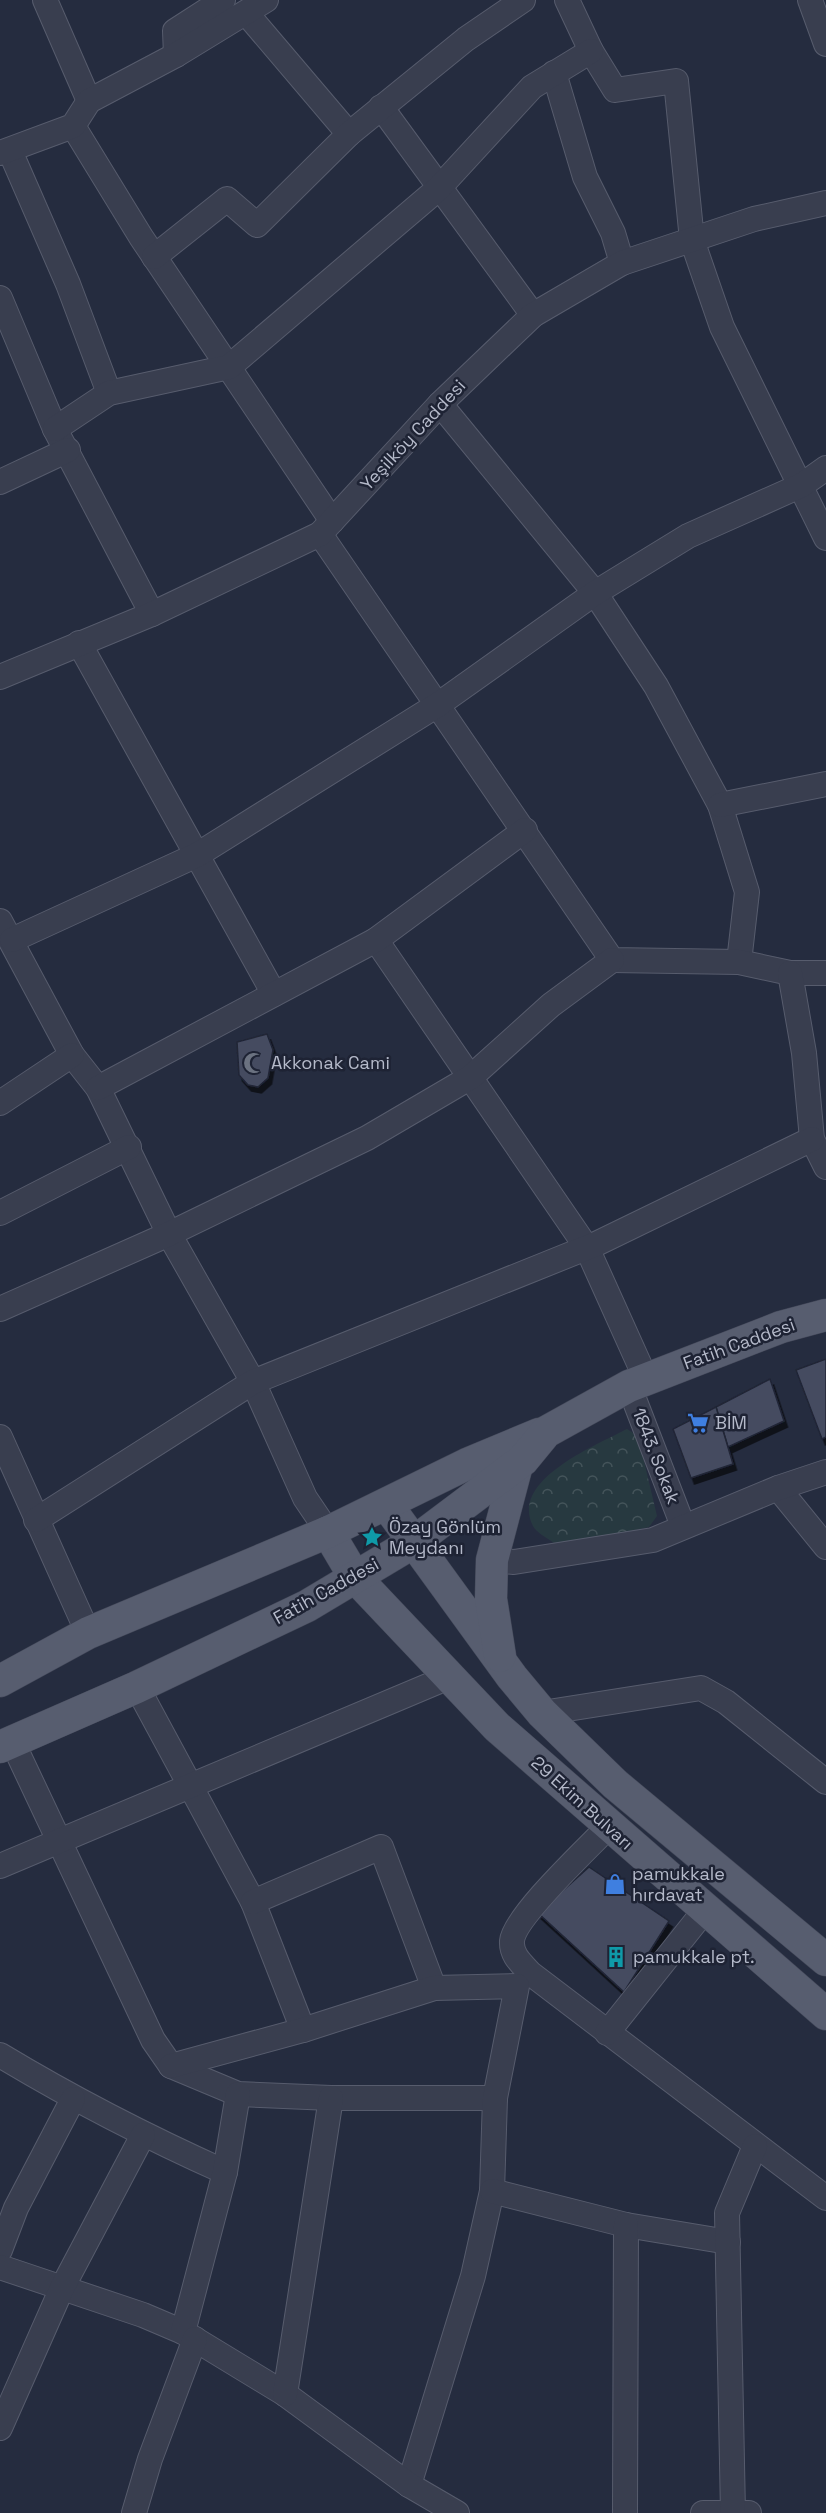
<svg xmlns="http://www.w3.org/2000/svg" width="826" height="2513" font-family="'Space Grotesk',sans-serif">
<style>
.forest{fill:url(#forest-crowns)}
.building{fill:#444b61;stroke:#202536;stroke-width:1.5;filter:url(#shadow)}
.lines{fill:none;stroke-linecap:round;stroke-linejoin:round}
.minor-casing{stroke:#575c6d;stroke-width:26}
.major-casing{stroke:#424758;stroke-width:33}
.minor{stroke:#393e4f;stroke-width:24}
.major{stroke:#575d6f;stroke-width:32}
.labels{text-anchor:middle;stroke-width:5;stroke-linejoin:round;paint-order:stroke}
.street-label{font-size:18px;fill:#b5baca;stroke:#1e2334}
.poi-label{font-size:18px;fill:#b5baca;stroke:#1e2334;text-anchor:start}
</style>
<defs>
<pattern id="forest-crowns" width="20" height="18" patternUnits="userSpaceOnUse" patternTransform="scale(1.5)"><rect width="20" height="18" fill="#273940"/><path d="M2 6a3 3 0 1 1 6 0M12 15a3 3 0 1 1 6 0" fill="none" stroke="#44545a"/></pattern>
<filter id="shadow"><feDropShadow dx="3.5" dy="6" stdDeviation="0" flood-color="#0009"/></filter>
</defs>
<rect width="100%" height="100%" fill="#252c3f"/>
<path class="forest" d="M627,1429l11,7 19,80 -8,11 -64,14 -31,2c-7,-5 -18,-11 -21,-17 -24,-46 64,-81 94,-97z"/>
<g class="building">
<path d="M267,1034l6,16 -5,28 -10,9 -10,-2 -9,-10 -2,-33z"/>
<path d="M826,1359v78l-4,2 -26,-69z"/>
<path d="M770,1379l14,42 -56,26 -12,-40z"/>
<path d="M716,1407l17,57 -42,14 -18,-49z"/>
<path d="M589,1867l80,54 -45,71 -86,-79z"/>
</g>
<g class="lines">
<defs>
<g id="minor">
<path d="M45,0l44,101"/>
<path d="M567,0l24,51 24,39 61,-9 16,159 30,87 104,211"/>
<path d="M810,0l16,44"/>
<path d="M247,14l102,120"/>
<path d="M176,55l-1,-24 48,-31"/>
<path d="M554,73l31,104 28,56 9,30"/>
<path d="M381,107l152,208"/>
<path d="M73,126l68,111 191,284"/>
<path d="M10,151l58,133 41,109"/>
<path d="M0,153l73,-27 16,-25 87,-46 90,-55"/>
<path d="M154,257l73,-58 30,26 92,-91 117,-95 57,-39"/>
<path d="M0,298l55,131 97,185"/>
<path d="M440,404l155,189 61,93 64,119 27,87 -8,70"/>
<path d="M55,429l54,-36 120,-26 210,-179 93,-101 59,-36"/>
<path d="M0,482l68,-32"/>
<path d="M320,534l292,426 127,2 51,11h36"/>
<path d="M79,643l195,351"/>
<path d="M0,677l152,-63 168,-80 120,-130 93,-89 89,-52 132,-44 72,-16"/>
<path d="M720,805l106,-21"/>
<path d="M0,921l72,134 26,33 71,146 84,148 52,116 23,34"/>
<path d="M12,940l185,-85 242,-151 156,-111 93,-57 114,-51 24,-17"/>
<path d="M376,940l211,308 59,131"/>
<path d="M790,973l14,80 8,86 14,28"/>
<path d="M98,1088l278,-148 149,-110"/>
<path d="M0,1103l72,-48"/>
<path d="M0,1213l129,-66"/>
<path d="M0,1309l169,-75 198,-96 104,-61 80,-72 61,-45"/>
<path d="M629,1386l54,140"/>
<path d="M0,1437l88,196"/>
<path d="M778,1488l48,59"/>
<path d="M36,1520l217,-138 343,-138 216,-105"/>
<path d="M492,1560l22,2 139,-22 125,-52 48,-16"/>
<path d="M137,1687l116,215 50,128"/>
<path d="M542,1713l159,-25 25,14 100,80"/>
<path d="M12,1741l141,299 18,26 67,28 93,4h164"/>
<path d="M608,1827c-20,21 -94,90 -96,114 -1,14 9,22 18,32l296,225"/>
<path d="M0,1866l449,-189"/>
<path d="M253,1902l128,-55 53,141"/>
<path d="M607,2033l98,-123"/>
<path d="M0,2055c73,44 147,82 225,117"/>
<path d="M171,2066l132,-36 131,-42 83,-2 -22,112 -3,93 -19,85 -64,209"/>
<path d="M492,2191l134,34 102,17"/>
<path d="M0,2250l16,-42 57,-109"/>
<path d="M0,2267l143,48 40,17 102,62 124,91 48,28"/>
<path d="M183,2332l42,-160 13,-78"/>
<path d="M285,2394l46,-296"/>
<path d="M0,2428l62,-140 81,-153"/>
<path d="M134,2513l16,-54 45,-120"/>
<path d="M625,2513l1,-288"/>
<path d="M703,2513h46"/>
<path d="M733,2513l-6,-300 28,-67"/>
</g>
<g id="major">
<path d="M387,1505l125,172 30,36 73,71 211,176"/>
<path d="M328,1532l26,44 143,151 329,287"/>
<path d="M500,1656l-9,-57 1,-39 25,-95"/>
<path d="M0,1681l88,-48 240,-101 139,-68 72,-30"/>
<path d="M0,1747l137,-60 170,-81 107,-64 109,-82 23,-28 83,-46 152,-59 45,-12"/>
</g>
</defs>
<use href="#minor" class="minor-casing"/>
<use href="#major" class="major-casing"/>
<use href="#minor" class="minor"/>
<use href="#major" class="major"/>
</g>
<defs>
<symbol id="mosque-bare" viewBox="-9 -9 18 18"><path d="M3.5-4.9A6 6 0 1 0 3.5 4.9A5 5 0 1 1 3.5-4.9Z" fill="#6b7280" stroke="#1e2334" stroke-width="2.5" paint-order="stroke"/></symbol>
<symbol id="supermarket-bare" viewBox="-9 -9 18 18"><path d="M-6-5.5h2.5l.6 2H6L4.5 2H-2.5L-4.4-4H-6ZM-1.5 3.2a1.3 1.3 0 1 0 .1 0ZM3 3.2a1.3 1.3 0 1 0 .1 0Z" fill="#3f7fe0" stroke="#1e2334" stroke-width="2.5" paint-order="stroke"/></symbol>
<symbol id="sight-bare" viewBox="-9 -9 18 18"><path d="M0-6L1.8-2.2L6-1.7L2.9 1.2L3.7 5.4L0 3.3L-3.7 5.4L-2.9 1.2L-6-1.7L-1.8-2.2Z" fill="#0f9aa8" stroke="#1e2334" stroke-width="2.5" paint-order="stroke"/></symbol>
<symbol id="shop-bare" viewBox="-9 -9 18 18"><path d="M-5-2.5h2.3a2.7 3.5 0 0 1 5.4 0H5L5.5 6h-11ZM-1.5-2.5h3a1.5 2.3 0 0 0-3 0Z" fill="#3f7fe0" stroke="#1e2334" stroke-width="2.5" paint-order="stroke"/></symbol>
<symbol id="building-bare" viewBox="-9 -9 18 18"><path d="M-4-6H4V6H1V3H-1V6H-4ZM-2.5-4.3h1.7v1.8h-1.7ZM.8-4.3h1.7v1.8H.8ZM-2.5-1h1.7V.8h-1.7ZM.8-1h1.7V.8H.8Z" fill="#0f9aa8" stroke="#1e2334" stroke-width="2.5" paint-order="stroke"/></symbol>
</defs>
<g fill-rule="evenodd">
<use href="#mosque-bare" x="239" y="1048" width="30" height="30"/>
<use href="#supermarket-bare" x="683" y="1408" width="30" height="30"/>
<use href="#sight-bare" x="357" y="1522" width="30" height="30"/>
<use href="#shop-bare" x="600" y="1869" width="30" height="30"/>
<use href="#building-bare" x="601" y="1942" width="30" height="30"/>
</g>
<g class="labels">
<g class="street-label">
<text transform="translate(413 435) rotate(-47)" y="6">Yeşilköy Caddesi</text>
<text transform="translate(739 1344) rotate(-20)" y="6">Fatih Caddesi</text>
<text transform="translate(656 1456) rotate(69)" y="6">1843. Sokak</text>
<text transform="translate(326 1591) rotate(-29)" y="6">Fatih Caddesi</text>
<text transform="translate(582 1803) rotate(42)" y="6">29 Ekim Bulvarı</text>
</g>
<g class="poi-label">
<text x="271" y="1069">Akkonak Cami</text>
<text x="715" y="1429">BİM</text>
<text x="389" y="1533">Özay Gönlüm<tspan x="389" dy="21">Meydanı</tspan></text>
<text x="632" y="1880">pamukkale<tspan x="632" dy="21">hırdavat</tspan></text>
<text x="633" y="1963">pamukkale pt.</text>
</g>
</g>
</svg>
